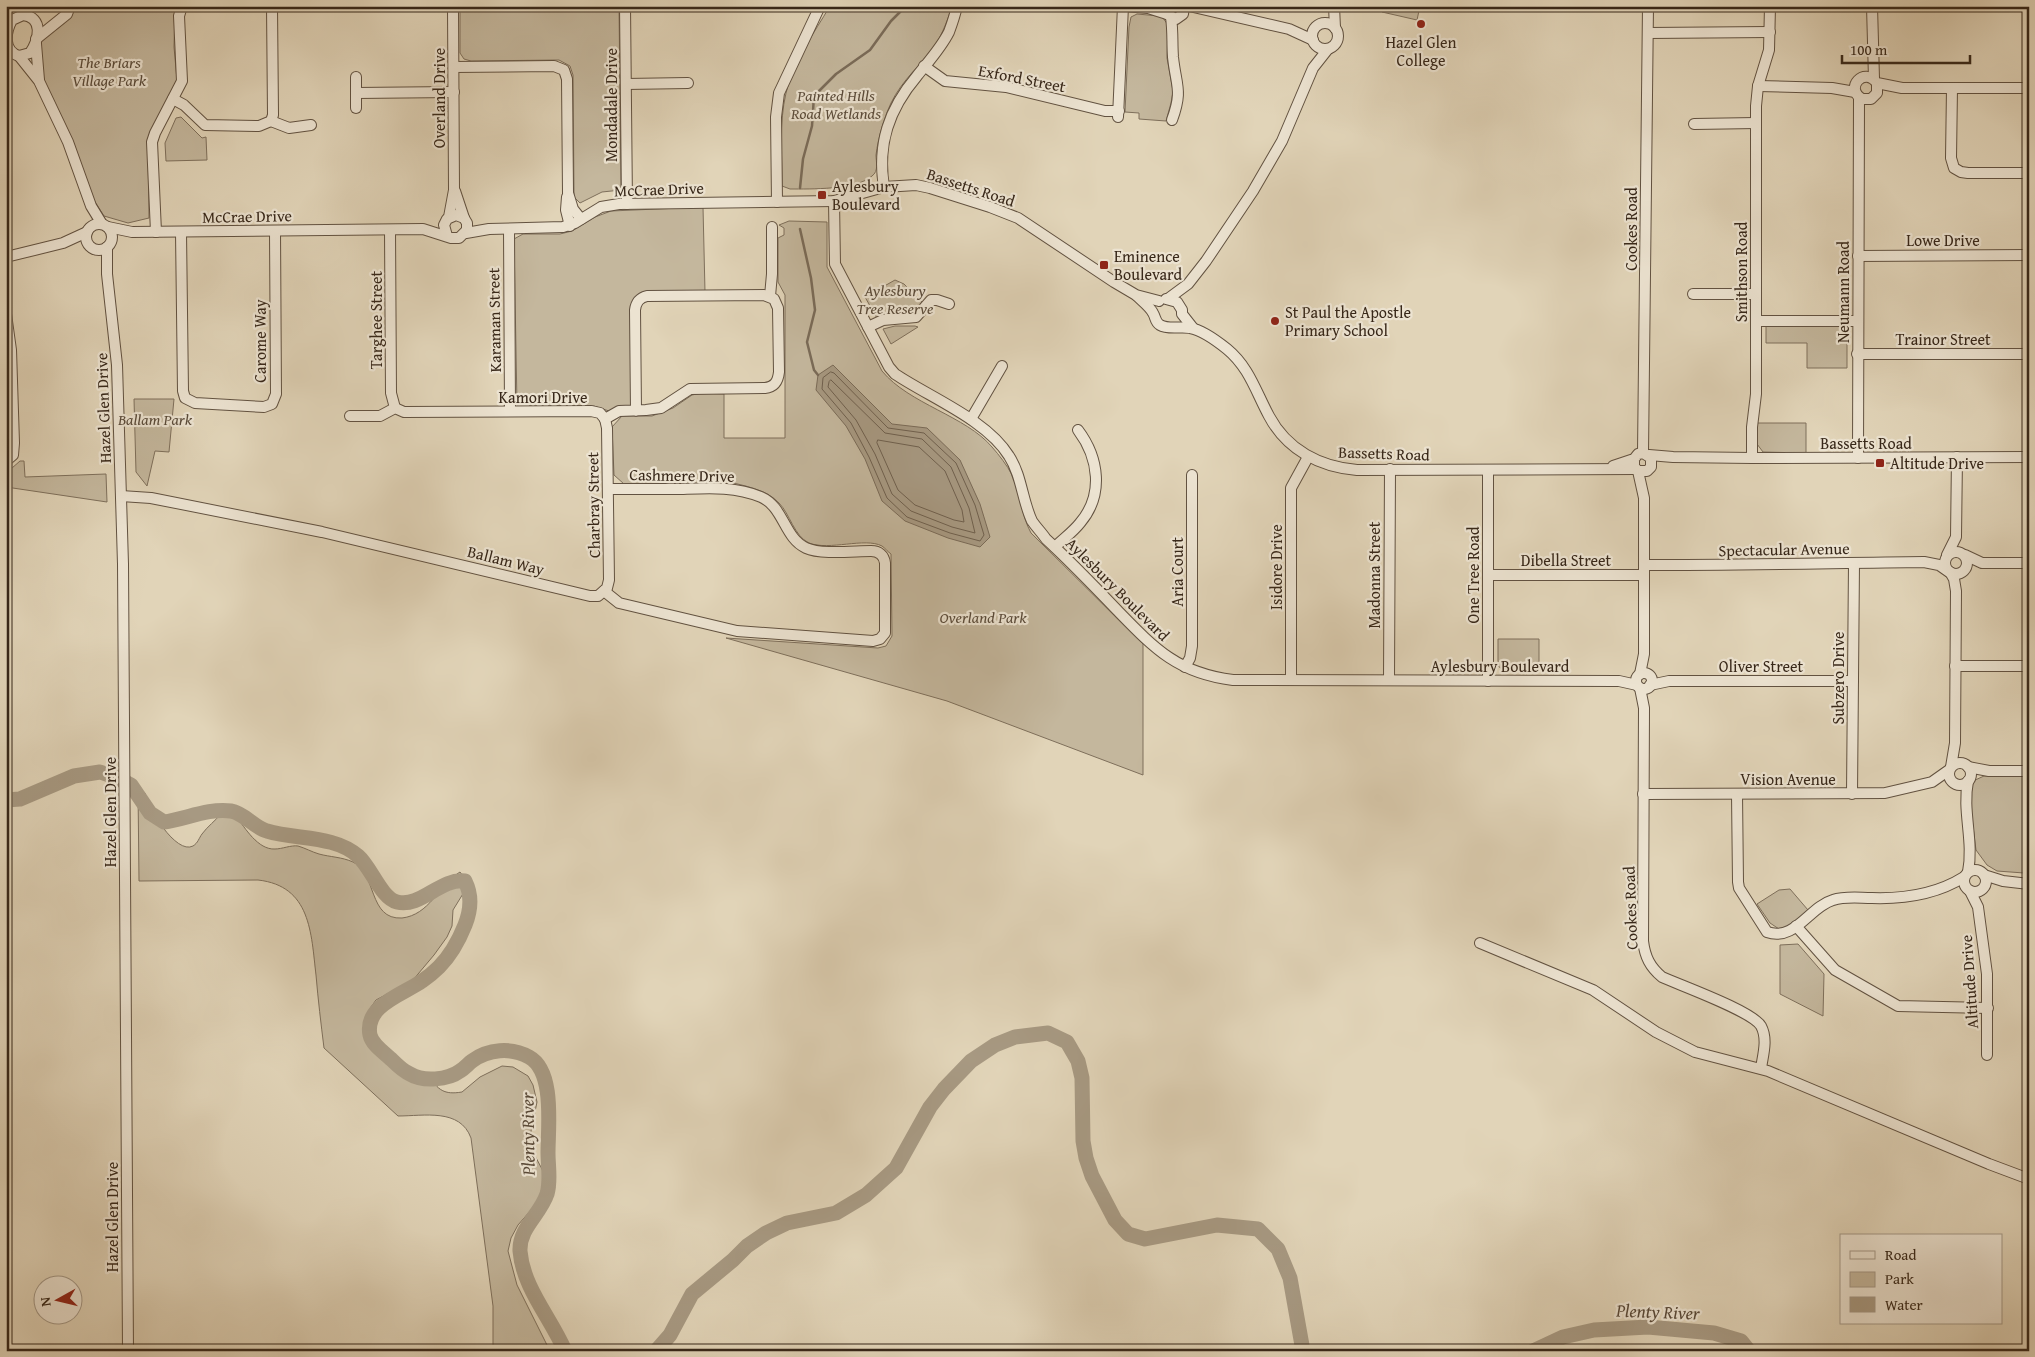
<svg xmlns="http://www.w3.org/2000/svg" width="2035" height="1357" font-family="'Gentium Book Plus',serif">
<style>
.green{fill:#c4b79d;stroke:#7e6f5b}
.water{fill:#a79982;stroke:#7a6b58}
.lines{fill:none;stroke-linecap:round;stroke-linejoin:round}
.shore{stroke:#6f604e;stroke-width:1}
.stream{stroke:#7a6b58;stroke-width:2.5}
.river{stroke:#a79982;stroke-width:15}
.minor-casing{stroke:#625241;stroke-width:12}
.minor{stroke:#ece3d1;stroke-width:10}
.poi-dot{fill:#8f2418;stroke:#ece3d1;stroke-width:2}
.labels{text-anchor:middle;stroke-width:4.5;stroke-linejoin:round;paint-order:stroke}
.poi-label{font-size:16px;fill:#372719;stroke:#ece3d1;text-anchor:start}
.park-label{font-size:16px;font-style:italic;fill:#5a4b3a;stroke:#ece3d1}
.street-label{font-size:16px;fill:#372719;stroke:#ece3d1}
.water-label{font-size:18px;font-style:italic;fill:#594938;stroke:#ece3d1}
</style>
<rect width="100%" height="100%" fill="#e1d4b8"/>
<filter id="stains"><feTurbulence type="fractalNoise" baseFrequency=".004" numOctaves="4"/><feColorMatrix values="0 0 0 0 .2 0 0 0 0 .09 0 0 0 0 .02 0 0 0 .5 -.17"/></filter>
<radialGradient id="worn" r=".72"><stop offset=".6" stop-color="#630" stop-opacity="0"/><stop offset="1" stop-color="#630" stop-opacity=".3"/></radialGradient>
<g class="green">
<path d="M73,6h105l-3,5 -1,36 3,33 -29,62 1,76 -21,5 -24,-7 -14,-22 -47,-112 -4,-30 3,-14c12,-8 30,-16 31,-32z"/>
<path d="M460,6h159l2,184 -19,2 -22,11 -6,-6 -1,-122 -3,-9 -11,-6 -88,1 -7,-2 -4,-6z"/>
<path d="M830,6h122c-4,13 -9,27 -17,39 -14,20 -33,35 -44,58 -7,15 -13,35 -15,52 0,7 3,16 -4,21 -15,14 -62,13 -82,13l-8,-3c0,-31 -3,-63 4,-93 7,-31 28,-60 44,-87z"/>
<path d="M1383,6h37l-3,14 -35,-8z"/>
<path d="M1137,14l22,2 4,2 5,7 -1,33 6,33 -2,12 -5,18 -27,-2v-6l-14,-1 4,-85 2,-10z"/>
<path d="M181,117l21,21 4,-1 1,23 -41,1 -1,-18 11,-25z"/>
<path d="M703,207l2,85 -58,1 -15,9 1,103 -14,2 -10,4 -15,-5h-77l-3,-167 9,-5h37l12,-3 23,-14 16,-6z"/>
<path d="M789,221l38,1v45l55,104c27,33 84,45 110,76 7,8 15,18 20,28 9,19 9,40 19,58l112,111v131l-196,-74 -221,-63 152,10 8,-2 6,-10 -1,-82c-3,-2 -6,-6 -9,-8 -17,-9 -53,5 -73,-3 -15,-7 -19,-29 -30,-40 -13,-14 -35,-17 -53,-22l-1,4 -101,-1 -10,-9 -2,-48 10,-11h30l21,-8 19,-13 10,-2 22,1v44h61v-143l-7,-13v-44l6,-3v-7l-5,-3z"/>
<path d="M895,280l9,4 18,18 -8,12 -36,6 -13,-23z"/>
<path d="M895,326h20l3,1 -27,17 -8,-15z"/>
<path d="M1766,326h81v42h-40v-25h-41z"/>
<path d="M134,399h40l-5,53 -14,-1 -8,35 -11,-14z"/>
<path d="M1757,423h49v30l-43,-1 -6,-8z"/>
<path d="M20,461h4l1,16 81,-3 1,28 -101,-15v-19h6z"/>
<path d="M1498,639h41v30h-37l-4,-3z"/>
<path d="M1984,776h45v87l-5,1v9l-27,-2 -10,-6 -11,-15 -7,-55 4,-14z"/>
<path d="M138,789l7,4c2,14 31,62 48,53 5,-3 6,-8 9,-12 5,-7 14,-14 19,-20l15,2c9,12 22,34 39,33 7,0 16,-4 23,-3 7,2 14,6 21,8 11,3 23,3 34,8 24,11 15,58 49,56 27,-3 37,-32 55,-44l3,-2 9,12 -16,26 -1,16 -5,11 -13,18 -21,25 -37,20 -5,7 -5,14 -1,18 16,17 25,16 23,4c9,14 15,19 33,16l18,-15 22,-11 11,1 15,9 5,9 4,17 -7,34 3,16 10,19 1,24 -26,30 -7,13 -3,13 9,34 33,66h-57v-45l-22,-168c-11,-30 -47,-22 -73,-22l-74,-68c-3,-24 -6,-49 -8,-73 -5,-42 -5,-89 -58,-95l-119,1z"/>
<path d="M1790,889l18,21 -18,16 -11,3 -9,-6 -13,-19 22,-14z"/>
<path d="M1798,944l26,30 -1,42 -43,-22v-49z"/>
</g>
<path class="water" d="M833,365l59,59 35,4 33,32 20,44 10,33 -10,10 -32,-9 -43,-17 -23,-20 -17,-42 -19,-33 -30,-36 2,-15z"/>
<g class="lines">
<g class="shore">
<path d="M831,372l3,1 54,55 36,5 32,30 19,42 9,30 -4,6 -30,-8 -43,-16 -20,-19 -18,-41 -18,-34 -29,-34 1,-11z"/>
<path d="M831,380l54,53 37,6 29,28 18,41 6,25 -23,-6 -41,-16 -19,-17 -17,-40 -19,-34 -28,-33 1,-5z"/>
<path d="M878,440l41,7 26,24 17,39 2,12 -10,-2 -39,-15 -17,-15 -21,-47z"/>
</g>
<g class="stream">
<path d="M800,188l3,-29 9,-33 2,-30 22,-22 34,-24 21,-29 15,-15"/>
<path d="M800,229l11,49 4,32 -8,32 7,28 4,5"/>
</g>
<g class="river">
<path d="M6,800l14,-1 54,-23 26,-4 18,6 13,7 19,28 14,9c22,-3 44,-14 67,-11 13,2 24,17 36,20 30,9 67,4 91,25 13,11 23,42 39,46 24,6 43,-24 68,-21 7,14 6,29 0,44 -6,15 -14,30 -26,42 -5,5 -11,10 -17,14 -18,13 -58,24 -52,54 2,10 15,18 22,25 5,5 11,11 18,14 13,8 38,6 50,-3 5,-3 8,-7 12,-10 16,-12 39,-14 57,-4 26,14 19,70 19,96 0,14 3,28 -1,41 -7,21 -28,34 -27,57 3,37 31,67 45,100"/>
<path d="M656,1351l14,-16 22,-41 41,-34 14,-14 19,-13 21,-10 49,-10 30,-18 30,-27 34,-61 14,-18 27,-28 24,-16 20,-8 33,-4 19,9 11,19 4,17 1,63 3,17 6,18 23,44 13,14 17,5 72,-14 41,4 20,20 12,29 13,73"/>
<path d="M1533,1351l30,-14 31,-7 54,-3 66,6 27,8 8,10"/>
</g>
<defs>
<g id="minor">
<path d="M625,6l2,198"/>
<path d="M1123,6l25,2 19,6"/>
<path d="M1166,6l1,8 9,5 7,-5 1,-8"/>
<path d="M1189,6l100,23 24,11"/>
<path d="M1334,6l1,22"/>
<path d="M1872,6l2,73"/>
<path d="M23,15c21,2 16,25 7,38l-11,3c-16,-5 -14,-23 -7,-36z"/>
<path d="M1171,17c2,14 1,27 2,40 3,29 10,33 -1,63"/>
<circle cx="1325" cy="36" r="13"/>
<path d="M1648,33l122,-1"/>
<path d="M36,39l31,-25 3,-8"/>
<path d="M36,44l3,36"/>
<path d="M19,56l20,25 29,61 23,64 11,18"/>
<path d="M924,66l21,15 61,6 99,24h14"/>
<path d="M454,67l100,-1 10,4 3,9 1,114 5,16 8,10"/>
<path d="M356,77v31"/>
<path d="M1877,83v10l-6,6h-9c-18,-11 2,-33 15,-16l25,5h127"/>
<path d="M626,84l62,-1"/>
<path d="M1758,86l74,2 23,4"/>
<path d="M1952,88l-1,70 3,10 7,4 7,1h61"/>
<path d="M356,93l98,-1"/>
<path d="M173,99l11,6 21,20 54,1 12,-5 2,-6 -1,-109"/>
<path d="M1118,117l5,-111"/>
<path d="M271,121l18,7 22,-3"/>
<path d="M1694,124l62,-1"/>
<path d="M884,187c-7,-43 5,-78 33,-111 11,-14 24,-28 32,-44 3,-8 6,-17 8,-26"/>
<path d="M455,191l9,27"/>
<path d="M567,197l-1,13 4,16"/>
<path d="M834,201l1,63 54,103 6,7c36,24 92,46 114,82 13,20 13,44 23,65 4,6 10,12 14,18 25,23 48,47 71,71 37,38 60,63 116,70l386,1 18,4"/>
<path d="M777,202l-1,-85 3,-24 41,-87"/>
<path d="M449,217l5,-27 -1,-184"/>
<circle cx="99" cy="237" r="13"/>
<path d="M108,227l24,5 291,-3 28,9h8l8,-8v-7l-3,-5 -8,-3 -9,4 -3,6 3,11"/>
<path d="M509,229l1,182"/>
<path d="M390,230l1,163 4,15"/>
<path d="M156,232l-4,-90 3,-9 27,-52 -3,-65 3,-10"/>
<path d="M181,232l2,159 2,7 10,5 69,4 8,-3 4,-10 -1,-163"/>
<path d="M466,233l23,-4 74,-2 12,-4 26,-16 18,-3 215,-3 50,-14 32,-2 14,3 60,19 28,11 96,64 22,13 23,6"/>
<path d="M107,247v27l10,91 6,199 5,787"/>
<path d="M1858,256l171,-1"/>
<path d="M6,257l57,-14 24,-11"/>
<path d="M1693,294h63"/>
<path d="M770,296l2,-22v-47"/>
<path d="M1137,296c5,5 13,11 16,17 3,5 2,9 7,12 8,5 21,1 30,3 12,2 27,13 37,21 22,18 29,43 42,67 18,34 51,51 88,54l279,-1"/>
<path d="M1169,298l19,-14 18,-23 47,-70 29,-50 31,-73 15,-19"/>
<path d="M1166,299l11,3 5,8v4l11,14"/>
<path d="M6,314l5,36 3,93 -1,12 -7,6"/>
<path d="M1756,321h102"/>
<path d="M868,327l15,-7 33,-3 15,-17h6l12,4"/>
<path d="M1857,354h172"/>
<path d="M350,416h30l15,-8 9,4 187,-1 9,2 5,6"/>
<path d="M605,419l14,-8 27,-1 15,-2 29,-19 75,-1c10,-1 13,-7 14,-16l-1,-64 -4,-9 -10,-4 -117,1c-8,2 -11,6 -12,14l1,101"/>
<path d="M971,419l31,-53"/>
<path d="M1643,453l5,-447"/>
<path d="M1649,455l24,2 79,1 277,-1"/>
<path d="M1752,458v-31l4,-33v-288l2,-20 11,-36 1,-44"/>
<path d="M1858,458l1,-360"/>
<path d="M1613,466l21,-7 4,-5 5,-1 8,5v9l-4,4h-9l-4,-4v-8"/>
<path d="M1638,471l6,27v156l-4,20"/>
<path d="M121,496l30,2 171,34 268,64h8l9,-8 2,-8 -2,-152 -2,-9"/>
<path d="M1055,547c8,-8 18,-15 25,-24 24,-28 19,-65 -2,-93"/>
<circle cx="1956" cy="563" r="11"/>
<path d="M1947,555l9,-18 1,-80"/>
<path d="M1965,555l17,8h47"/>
<path d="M1644,565c94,0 187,-2 280,-3l15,3 10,7"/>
<path d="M1950,572l4,7 2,12 -1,152 -4,24"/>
<path d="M1488,575h156"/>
<path d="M604,591l15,12 118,28 136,10 7,-2 5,-6v-70c-1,-8 -6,-12 -14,-12 -17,0 -50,4 -65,-3 -22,-10 -22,-41 -45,-51 -26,-11 -53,-9 -80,-8 -24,0 -49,0 -73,0"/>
<path d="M1955,666h74"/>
<path d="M1185,667l5,-9 2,-12v-171"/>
<circle cx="1644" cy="681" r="8"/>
<path d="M1291,680v-192l17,-31"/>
<path d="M1389,680l1,-211"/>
<path d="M1488,681v-211"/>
<path d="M1650,685l19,-4h184"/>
<path d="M1640,688l4,20 -1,233c2,16 7,26 19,36 20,9 90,34 99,49 7,13 2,29 0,42"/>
<circle cx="1960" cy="774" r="11"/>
<path d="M1968,767l21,4h40"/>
<path d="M1968,781c-6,30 6,60 0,91"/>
<path d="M1643,794l242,-1 47,-11 17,-12"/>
<path d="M1737,794l1,88 1,6 28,44c28,10 42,-25 66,-32 12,-4 26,-2 39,-2 31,1 65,-4 92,-21"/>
<path d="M1852,794l2,-231"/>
<circle cx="1975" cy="881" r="11"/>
<path d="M1984,875l19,6 26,3"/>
<path d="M1970,891l8,16 9,67v81"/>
<path d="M1796,926l39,44 63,36 90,2"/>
<path d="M1480,943l113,47 63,42 39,20 73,19 221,93 40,15"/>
</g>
</defs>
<use href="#minor" class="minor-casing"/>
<use href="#minor" class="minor"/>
</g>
<g class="poi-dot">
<circle cx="1421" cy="24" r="5"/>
<rect x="817" y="190" width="10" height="10" rx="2.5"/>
<rect x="1099" y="260" width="10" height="10" rx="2.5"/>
<circle cx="1275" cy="321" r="5"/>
<rect x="1875" y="458" width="10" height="10" rx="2.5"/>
</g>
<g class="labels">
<g class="poi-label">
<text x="1421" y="48" text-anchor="middle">Hazel Glen<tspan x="1421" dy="18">College</tspan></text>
<text x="832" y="192">Aylesbury<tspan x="832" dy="18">Boulevard</tspan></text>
<text x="1114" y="262">Eminence<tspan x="1114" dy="18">Boulevard</tspan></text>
<text x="1285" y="318">St Paul the Apostle<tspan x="1285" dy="18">Primary School</tspan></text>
<text x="1890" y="469">Altitude Drive</text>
</g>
<g class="park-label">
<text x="109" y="68">The Briars<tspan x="109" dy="18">Village Park</tspan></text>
<text x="836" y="101">Painted Hills<tspan x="836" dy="18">Road Wetlands</tspan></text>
<text x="895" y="296">Aylesbury<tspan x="895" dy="18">Tree Reserve</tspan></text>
<text x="155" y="425">Ballam Park</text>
<text x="983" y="623">Overland Park</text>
</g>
<g class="street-label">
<text transform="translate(1022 78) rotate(11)" y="6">Exford Street</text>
<text transform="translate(439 98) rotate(-90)" y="6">Overland Drive</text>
<text transform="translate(611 105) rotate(-90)" y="6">Mondadale Drive</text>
<text transform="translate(971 187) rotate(18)" y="6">Bassetts Road</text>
<text transform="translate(659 189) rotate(-2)" y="6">McCrae Drive</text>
<text transform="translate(247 216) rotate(-1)" y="6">McCrae Drive</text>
<text transform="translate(1631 229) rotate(-90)" y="6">Cookes Road</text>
<text x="1943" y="246">Lowe Drive</text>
<text transform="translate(1741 272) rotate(-90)" y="6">Smithson Road</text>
<text transform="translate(1843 292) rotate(-90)" y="6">Neumann Road</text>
<text transform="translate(376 320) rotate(-90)" y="6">Targhee Street</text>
<text transform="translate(494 320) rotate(-91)" y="6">Karaman Street</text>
<text x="1943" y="345">Trainor Street</text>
<text transform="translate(260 341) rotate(-90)" y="6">Carome Way</text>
<text x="543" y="403">Kamori Drive</text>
<text transform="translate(103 408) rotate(-92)" y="6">Hazel Glen Drive</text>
<text x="1866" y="449">Bassetts Road</text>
<text transform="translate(1384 453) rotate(2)" y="6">Bassetts Road</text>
<text transform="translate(682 475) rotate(1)" y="6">Cashmere Drive</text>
<text transform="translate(593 505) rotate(-91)" y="6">Charbray Street</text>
<text transform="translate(1784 549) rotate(-1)" y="6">Spectacular Avenue</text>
<text transform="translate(506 560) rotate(14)" y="6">Ballam Way</text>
<text x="1566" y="566">Dibella Street</text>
<text transform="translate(1276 567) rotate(-90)" y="6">Isidore Drive</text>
<text transform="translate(1177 572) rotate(-90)" y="6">Aria Court</text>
<text transform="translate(1374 575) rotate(-90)" y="6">Madonna Street</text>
<text transform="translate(1473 575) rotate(-90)" y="6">One Tree Road</text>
<text transform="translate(1118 589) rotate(45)" y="6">Aylesbury Boulevard</text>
<text x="1500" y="672">Aylesbury Boulevard</text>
<text x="1761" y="672">Oliver Street</text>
<text transform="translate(1838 678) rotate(-90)" y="6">Subzero Drive</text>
<text x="1788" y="785">Vision Avenue</text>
<text transform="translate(110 812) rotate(-90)" y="6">Hazel Glen Drive</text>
<text transform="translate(1630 908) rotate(-92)" y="6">Cookes Road</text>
<text transform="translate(1969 982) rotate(-94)" y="6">Altitude Drive</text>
<text transform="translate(112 1217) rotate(-90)" y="6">Hazel Glen Drive</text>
</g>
<g class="water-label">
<text transform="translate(528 1134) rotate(-91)" y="6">Plenty River</text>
<text transform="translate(1658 1312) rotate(2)" y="6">Plenty River</text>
</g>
</g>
<rect width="2035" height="1357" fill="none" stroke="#e1d4b8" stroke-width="25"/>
<rect x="8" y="8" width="2020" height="1342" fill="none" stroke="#372719" stroke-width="2.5"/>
<rect x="12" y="12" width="2010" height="1332" fill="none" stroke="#372719"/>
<rect x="1840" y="1234" width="162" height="90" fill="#ece3d1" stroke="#a49887"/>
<rect x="1850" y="1251" width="25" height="8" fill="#ece3d1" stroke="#a49887"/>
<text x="1885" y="1260" font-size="15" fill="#372719">Road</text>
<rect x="1850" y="1272" width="25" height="15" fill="#c4b79d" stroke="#a49887"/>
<text x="1885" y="1284" font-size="15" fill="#372719">Park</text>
<rect x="1850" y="1297" width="25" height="15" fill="#a79982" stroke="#a49887"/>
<text x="1885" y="1310" font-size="15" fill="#372719">Water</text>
<g transform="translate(58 1300) rotate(262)"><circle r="24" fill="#ece3d1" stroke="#a49887"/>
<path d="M0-4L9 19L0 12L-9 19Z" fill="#8f2418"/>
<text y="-8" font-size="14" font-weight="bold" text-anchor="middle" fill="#372719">N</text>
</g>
<path d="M1842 55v8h128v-8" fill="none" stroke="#372719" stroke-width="2.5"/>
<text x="1850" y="55" font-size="15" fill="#372719" stroke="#ece3d1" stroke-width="4" paint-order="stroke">100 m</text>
<rect width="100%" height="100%" filter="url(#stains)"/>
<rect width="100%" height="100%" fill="url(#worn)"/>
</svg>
